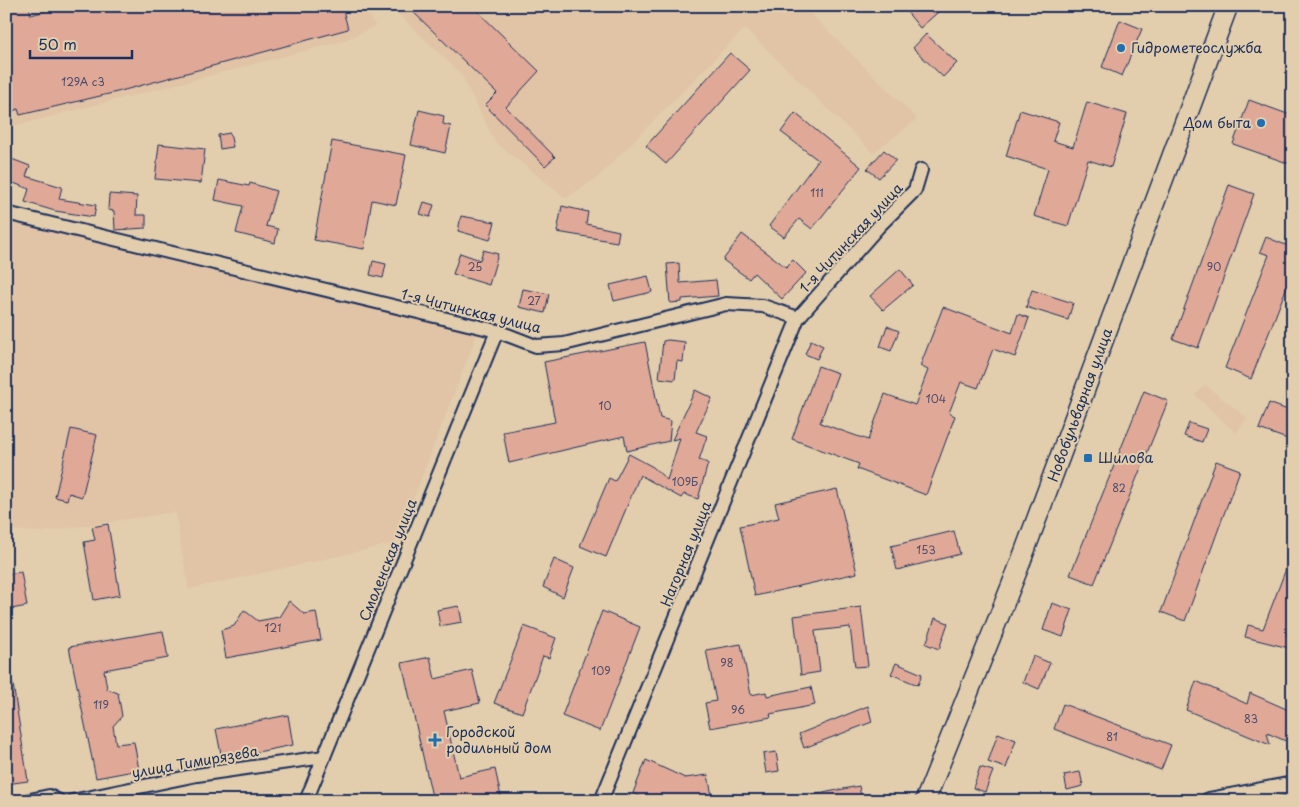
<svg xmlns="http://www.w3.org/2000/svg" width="1299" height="807" font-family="'Playpen Sans',sans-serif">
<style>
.built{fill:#e1c3a6}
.building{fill:#e0a897;stroke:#1b2f5e}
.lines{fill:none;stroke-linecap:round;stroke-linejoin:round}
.minor-casing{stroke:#1b2f5e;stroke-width:16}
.secondary-casing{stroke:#1b2f5e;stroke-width:20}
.primary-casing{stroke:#1b2f5e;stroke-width:22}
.minor{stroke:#e2ceac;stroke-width:12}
.secondary{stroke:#e2ceac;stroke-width:16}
.primary{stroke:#e2ceac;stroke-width:19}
.poi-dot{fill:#1f6fb2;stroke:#e2ceac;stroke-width:2}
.labels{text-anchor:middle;stroke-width:4;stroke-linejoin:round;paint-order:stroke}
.number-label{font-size:11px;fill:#4c4d6c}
.poi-label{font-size:14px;fill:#1b2f5e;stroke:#e2ceac;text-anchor:start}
.street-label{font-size:14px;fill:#1b2f5e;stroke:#e2ceac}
</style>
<rect width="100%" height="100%" fill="#e2ceac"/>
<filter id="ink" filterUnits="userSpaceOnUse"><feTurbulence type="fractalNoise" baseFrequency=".02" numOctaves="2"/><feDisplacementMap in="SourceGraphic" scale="10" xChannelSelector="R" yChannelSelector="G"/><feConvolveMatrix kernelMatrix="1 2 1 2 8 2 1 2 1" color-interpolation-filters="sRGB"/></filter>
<g filter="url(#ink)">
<g class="built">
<path d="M6,6h358l11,20 -32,15 -337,87z"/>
<path d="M390,6h413l114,113 -44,34 -128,-125 -147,149 -32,21 -71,-56 -34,-68z"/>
<path d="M6,218l471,116 -81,209 -207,46 -14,-77 -133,20 -36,-2z"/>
<path d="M1205,385l42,33 -11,15 -41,-38z"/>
</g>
<g class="building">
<path d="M6,6h23l2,9 32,-9h141v5l17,-5h121l6,23 -231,63 -97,23 -2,-6 -5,2 -7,-5z"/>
<path d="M407,6h65l67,65 -33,36 49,50 -10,9 -60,-61 12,-12z"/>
<path d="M902,6h43l-25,22z"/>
<path d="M1120,20l22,9 -20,47 -20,-9z"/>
<path d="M926,34l31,29 -14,14 -30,-29z"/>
<path d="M730,53l20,17 -84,94 -20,-18z"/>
<path d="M1249,100l44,16v49l-60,-21z"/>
<path d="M1087,102l40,12 -16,53 -23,-7 -20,66 -34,-10 14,-47 -42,-13 14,-46 39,12 -6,19 20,6z"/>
<path d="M419,110l25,6 -1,8 8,2 -6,27 -34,-8z"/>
<path d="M795,113l66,54 -49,62 -13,-10 -15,18 -15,-11 49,-66 -37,-28z"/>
<path d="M230,133l3,14 -13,2 -2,-14z"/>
<path d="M332,141l74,14 -10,50 -24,-5 -8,49 -50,-9z"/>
<path d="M159,144l46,5 -4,34 -46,-4z"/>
<path d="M884,150l12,10 -17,18 -12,-9z"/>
<path d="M9,158l21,8 -4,10 36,11 -3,12 37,6 -2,12 -39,-6 -30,-9 4,-13 -23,-9v-15z"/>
<path d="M219,180l30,6 1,-3 26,8 -10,35 12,3 -3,14 -39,-10 7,-27 -28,-6z"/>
<path d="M1229,185l25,9 -56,154 -25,-9z"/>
<path d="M109,194l28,2 -1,19h10v13l-31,2 -1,-19 -6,-1z"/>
<path d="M424,202l10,3 -4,12 -10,-3z"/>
<path d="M562,206l26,6 -2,12 33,7 -2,11 -60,-10z"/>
<path d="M461,216l34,6 -5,18 -32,-9z"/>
<path d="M742,234l44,33 7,-7 13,13 -24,26 -28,-26 -5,6 -26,-19z"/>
<path d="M1266,237l27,11v23l-42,108 -26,-11 44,-113 -9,-3z"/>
<path d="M483,250l15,4 -9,31 -36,-11 7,-21 20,7z"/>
<path d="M373,261l13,3 -3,14 -13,-3z"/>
<path d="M679,263l1,20 36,-3 2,16 -36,3v3l-12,1 -3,-39z"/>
<path d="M900,269l13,16 -30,25 -13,-14z"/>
<path d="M648,276l4,16 -38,9 -4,-16z"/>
<path d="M523,289l26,5 -4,19 -26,-6z"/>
<path d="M1032,290l41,13 -5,17 -42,-13z"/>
<path d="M943,307l69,26 6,-19 11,4 -14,39 -22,-8 -15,39 -17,-6 -12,31 6,3 -29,79 -69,-26 2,-5 -67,-25 26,-73 20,7 -18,50 48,17 17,-46 30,11 13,-35 -8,-4z"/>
<path d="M887,326l12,5 -8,20 -11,-4z"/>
<path d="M668,340l17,2 -2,20 -6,-1 -2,19 -16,-2 4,-37z"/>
<path d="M811,340l12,6 -6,13 -12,-5z"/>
<path d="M645,342l15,76 11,3 -2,20 -42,10 -3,-15 -115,27 -6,-31 52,-10 -11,-60z"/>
<path d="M695,390l17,8 -16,34 11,4 -8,24 9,3 -10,36 -14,-5 -3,4 -41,-23 -34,82 -26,-11 29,-68 6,3 14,-27 24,13 14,13 13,-42 -8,2z"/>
<path d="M1144,391l24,10 -74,183 -24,-9z"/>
<path d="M1269,403l24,9v29l-34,-12z"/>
<path d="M1189,423l18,6 -5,13 -18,-6z"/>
<path d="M71,429l26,6 -15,62 -13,-4 -2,7 -12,-3z"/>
<path d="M1216,461l24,9 -55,151 -24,-9z"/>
<path d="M837,489l20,84 -102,23 -15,-70 39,-8 -4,-15z"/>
<path d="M108,524l12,71 -26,5 -10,-58 11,-2 -3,-13z"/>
<path d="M954,531l6,23 -63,16 -6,-24z"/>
<path d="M1292,553l1,66 -7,16 7,2v12l-48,-12 3,-12 15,4z"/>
<path d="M554,559l20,9 -11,29 -20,-10z"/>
<path d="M21,572l6,34 -21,4v-36z"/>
<path d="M289,601l15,13 12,-2 5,28 -95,18 -5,-28 13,-4 10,-16 14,11 21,-4z"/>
<path d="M1052,603l20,7 -9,27 -20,-7z"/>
<path d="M459,606l3,16 -22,4 -3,-16z"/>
<path d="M861,607l7,59 -13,1 -5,-40 -35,4 5,41 -19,3 -7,-59z"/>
<path d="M602,611l38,16 -40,104 -38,-15z"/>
<path d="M935,618l13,5 -9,26 -13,-5z"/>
<path d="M524,626l32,12 -7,20 -6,-2 -21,57 -28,-10z"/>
<path d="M163,631l5,27 -64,12 3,19 11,4 4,23 -9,10 3,18 18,-2 5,28 -43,8 -27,-131z"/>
<path d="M741,644l10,51 15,-3 1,4 44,-9 4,18 -45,9 1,3 -61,11 -5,-25 11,-2 -10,-51z"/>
<path d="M1033,656l17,7 -11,26 -16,-7z"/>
<path d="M430,657l5,22 37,-9 8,33 -36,8 15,66 36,-8 7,32h-69l-31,-138z"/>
<path d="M896,663l26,11 -4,11 -27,-11z"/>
<path d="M1196,681l51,23 3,-11 43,19v32l-26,-11 3,12 -84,-35z"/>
<path d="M6,684h7l15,97 -22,3z"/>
<path d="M1063,704l108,41 -10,25 -107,-41z"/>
<path d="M868,706l4,16 -68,26 -5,-14z"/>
<path d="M288,715l5,30 -71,14 -6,-30z"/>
<path d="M998,733l18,7 -10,28 -18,-6z"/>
<path d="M776,752l3,19 -13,2 -3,-19z"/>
<path d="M646,760l39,18 23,-3 5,26h-63l-17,-8z"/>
<path d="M980,767l13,4 -8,21 -12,-4z"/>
<path d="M1080,772l3,14 -16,4 -3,-15z"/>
<path d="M859,786l3,15h-49l-1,-6z"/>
</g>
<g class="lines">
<defs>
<g id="minor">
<path d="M6,213l491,118 39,15 28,-2 162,-40 37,2 35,12 81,-92 36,-36 6,-20"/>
<path d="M25,801l24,-5 10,5"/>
<path d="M72,801l125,-26 127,-18"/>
<path d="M306,801l191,-470"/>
<path d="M601,801l197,-483"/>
</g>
<path id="secondary" d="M1209,801l84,-16"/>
<path id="primary" d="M925,801l93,-232 210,-563"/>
</defs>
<use href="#minor" class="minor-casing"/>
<use href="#secondary" class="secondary-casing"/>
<use href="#primary" class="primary-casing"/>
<use href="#minor" class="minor"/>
<use href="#secondary" class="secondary"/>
<use href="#primary" class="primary"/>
</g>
</g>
<g class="poi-dot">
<circle cx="1121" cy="48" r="5"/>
<circle cx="1261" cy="123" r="5"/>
<rect x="1083" y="453" width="10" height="10" rx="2.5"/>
<path d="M432.5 732.5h5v5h5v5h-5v5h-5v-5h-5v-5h5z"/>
</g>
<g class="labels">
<g class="number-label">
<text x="83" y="86">129А с3</text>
<text x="817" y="197">111</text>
<text x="475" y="271">25</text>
<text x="1214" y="271">90</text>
<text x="534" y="305">27</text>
<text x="936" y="403">104</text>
<text x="605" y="410">10</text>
<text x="685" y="486">109Б</text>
<text x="1119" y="492">82</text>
<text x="926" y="554">153</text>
<text x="273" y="632">121</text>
<text x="727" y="667">98</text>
<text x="601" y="675">109</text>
<text x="101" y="709">119</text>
<text x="738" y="714">96</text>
<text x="1251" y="723">83</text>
<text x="1112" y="741">81</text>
</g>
<g class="poi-label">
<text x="1131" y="53">Гидрометеослужба</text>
<text x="1251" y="128" text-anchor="end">Дом быта</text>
<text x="1098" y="463">Шилова</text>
<text x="446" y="737">Городской<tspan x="446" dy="16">родильный дом</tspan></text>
</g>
<g class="street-label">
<text transform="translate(851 238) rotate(-47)" y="5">1-я Читинская улица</text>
<text transform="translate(471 311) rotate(14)" y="5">1-я Читинская улица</text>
<text transform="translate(1080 405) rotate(-70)" y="5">Новобульварная улица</text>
<text transform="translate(686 554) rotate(-68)" y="5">Нагорная улица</text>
<text transform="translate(388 560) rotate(-68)" y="5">Смоленская улица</text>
<text transform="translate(195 762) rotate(-10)" y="5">улица Тимирязева</text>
</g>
</g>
<rect width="1299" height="807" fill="none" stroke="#e2ceac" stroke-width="25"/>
<rect x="12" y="12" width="1274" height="782" fill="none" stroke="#1b2f5e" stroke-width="2" filter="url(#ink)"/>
<path d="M30 50v8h102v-8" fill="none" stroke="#1b2f5e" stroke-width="2.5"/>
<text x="38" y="50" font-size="15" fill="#1b2f5e" stroke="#e2ceac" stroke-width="4" paint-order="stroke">50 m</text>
</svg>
